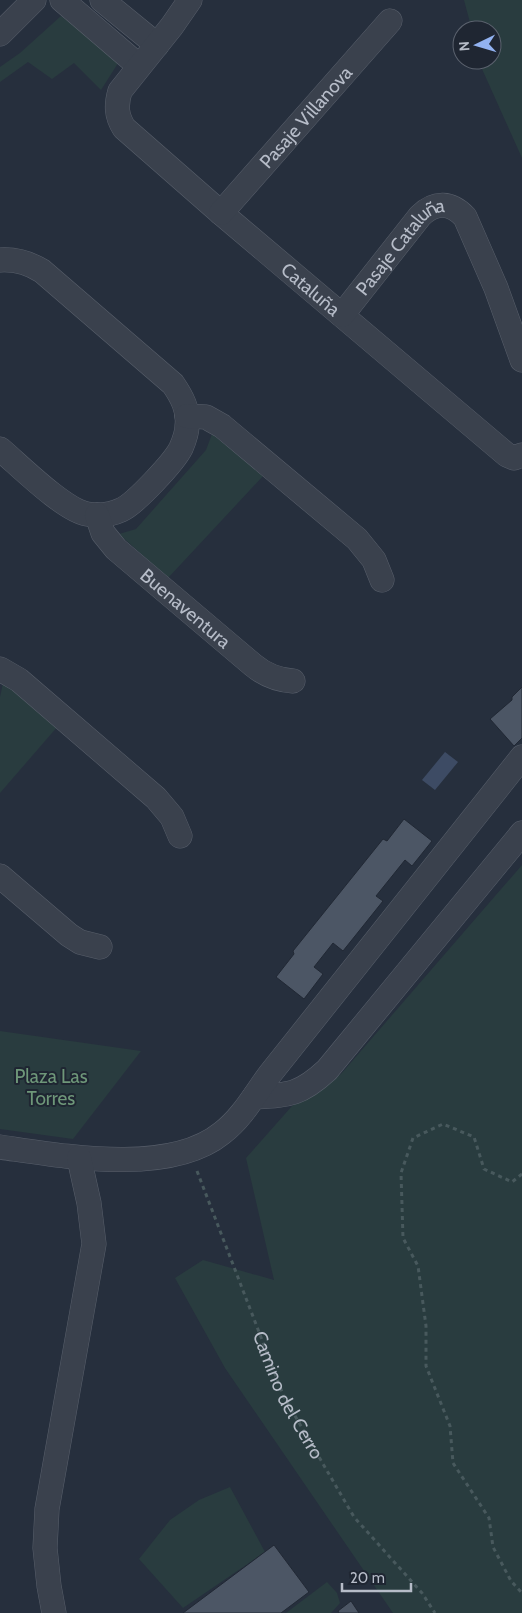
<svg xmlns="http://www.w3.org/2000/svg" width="522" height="1613" font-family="Cabin,sans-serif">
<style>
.green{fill:#293c3f}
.water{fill:#3d4b64}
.building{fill:#4c5665;stroke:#212834}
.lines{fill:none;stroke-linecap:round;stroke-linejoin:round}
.minor-casing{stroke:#585f6b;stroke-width:25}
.path{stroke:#48595d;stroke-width:3;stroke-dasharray:4 4;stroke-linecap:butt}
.minor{stroke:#3a414d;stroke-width:24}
.labels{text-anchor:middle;stroke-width:4;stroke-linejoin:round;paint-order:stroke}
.street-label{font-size:19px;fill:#b6bcc8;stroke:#1f2632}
.park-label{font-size:19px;fill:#6e9779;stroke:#1f2632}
</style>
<rect width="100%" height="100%" fill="#262f3d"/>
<g class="green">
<path d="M464,0h58v158l-40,-89 -2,-9h12v-30h-20z"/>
<path d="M61,16l59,44 -19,30 -27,-27 -22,16 -24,-17 -28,20v-15l20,-14z"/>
<path d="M212,434l52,41 -96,103 -49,-44 17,-5 70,-79z"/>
<path d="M3,683l55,43 -58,67v-96z"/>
<path d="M522,865v748h-129l-168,-245 -50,-90 28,-18 71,20 -28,-122 46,-52 49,-32z"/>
<path d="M0,1031l141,20 -68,88 -73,-10z"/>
<path d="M230,1487l35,65 -82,56 -44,-49 31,-39 29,-20z"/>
<path d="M327,1582l10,11 3,10 -9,10h-45z"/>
</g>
<path class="water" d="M445,752l13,10 -23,28 -13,-10z"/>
<g class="building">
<path d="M522,687v51l-8,8 -24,-27 22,-19v-3z"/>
<path d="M404,819l28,22 -20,25 -7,-6 -29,36 7,5 -40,50 -10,-8 -19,24 9,7 -19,25 -28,-22 18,-23 -1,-3 90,-112 4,2z"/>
<path d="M274,1545l35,47 -28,21h-98z"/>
<path d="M351,1601l8,12h-20l-1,-2z"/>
</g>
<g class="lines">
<defs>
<g id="minor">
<path d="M62,0l77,66"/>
<path d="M102,0l55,45"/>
<path id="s2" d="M190,0l-18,26 -52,65c-4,14 -4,24 4,37l97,85 286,242 7,3 8,-3"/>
<path d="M0,34l34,-34"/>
<path id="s3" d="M221,213l169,-192"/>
<path d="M0,260c16,-1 29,3 42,11l131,113c9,13 16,26 14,42 0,8 -3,15 -6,22 -7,14 -46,56 -60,62 -11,5 -23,6 -34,4 -23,-4 -67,-48 -87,-65"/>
<path id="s4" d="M342,315l78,-99c15,-15 31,-14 45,1l31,71 26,72"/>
<path d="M187,416l19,1 16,9 135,113 17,21 8,20"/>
<path id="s5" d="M97,515l6,18 13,16 137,116c12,10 24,15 40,16"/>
<path d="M0,669l19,11 137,118 16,19 8,19"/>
<path d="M0,876l69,59 11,7 20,5"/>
<path d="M254,1097c35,-2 46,-2 73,-27l195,-237"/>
<path d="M0,1147c63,9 169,29 222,-14 20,-15 33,-39 48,-59l252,-317"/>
<path d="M54,1613l-5,-27 -4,-38 2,-39 47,-265 -5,-41 -10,-45"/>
</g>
</defs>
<use href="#minor" class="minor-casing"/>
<g class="path">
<path id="s1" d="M197,1171l87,226 70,120 68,76 13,20"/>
<path d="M522,1174l-10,8 -28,-13 -10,-32 -31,-13 -30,14 -12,35 2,65 15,28 8,60v40l24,60 3,37 36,55 4,29 18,34 11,12"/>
</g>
<use href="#minor" class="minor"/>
</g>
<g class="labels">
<g class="street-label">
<text dy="7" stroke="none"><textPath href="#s3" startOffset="128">Pasaje Villanova</textPath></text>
<text dy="7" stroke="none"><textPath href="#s4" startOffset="91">Pasaje Cataluña</textPath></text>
<text dy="7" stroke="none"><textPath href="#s2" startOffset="400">Cataluña</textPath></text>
<text dy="7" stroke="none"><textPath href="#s5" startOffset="131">Buenaventura</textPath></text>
<text dy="7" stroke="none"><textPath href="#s1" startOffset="242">Camino del Cerro</textPath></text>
</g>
<g class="park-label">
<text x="51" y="1083">Plaza Las<tspan x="51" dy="22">Torres</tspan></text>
</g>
</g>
<g transform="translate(477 45) rotate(265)"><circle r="24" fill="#1f2632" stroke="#5b626e"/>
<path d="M0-4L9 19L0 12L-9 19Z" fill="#92b2f1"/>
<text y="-8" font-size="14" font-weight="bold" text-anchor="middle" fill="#b6bcc8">N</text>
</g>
<path d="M342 1583v8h69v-8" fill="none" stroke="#b6bcc8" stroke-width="2.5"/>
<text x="350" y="1583" font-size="15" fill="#b6bcc8" stroke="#1f2632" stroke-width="4" paint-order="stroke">20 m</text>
</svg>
